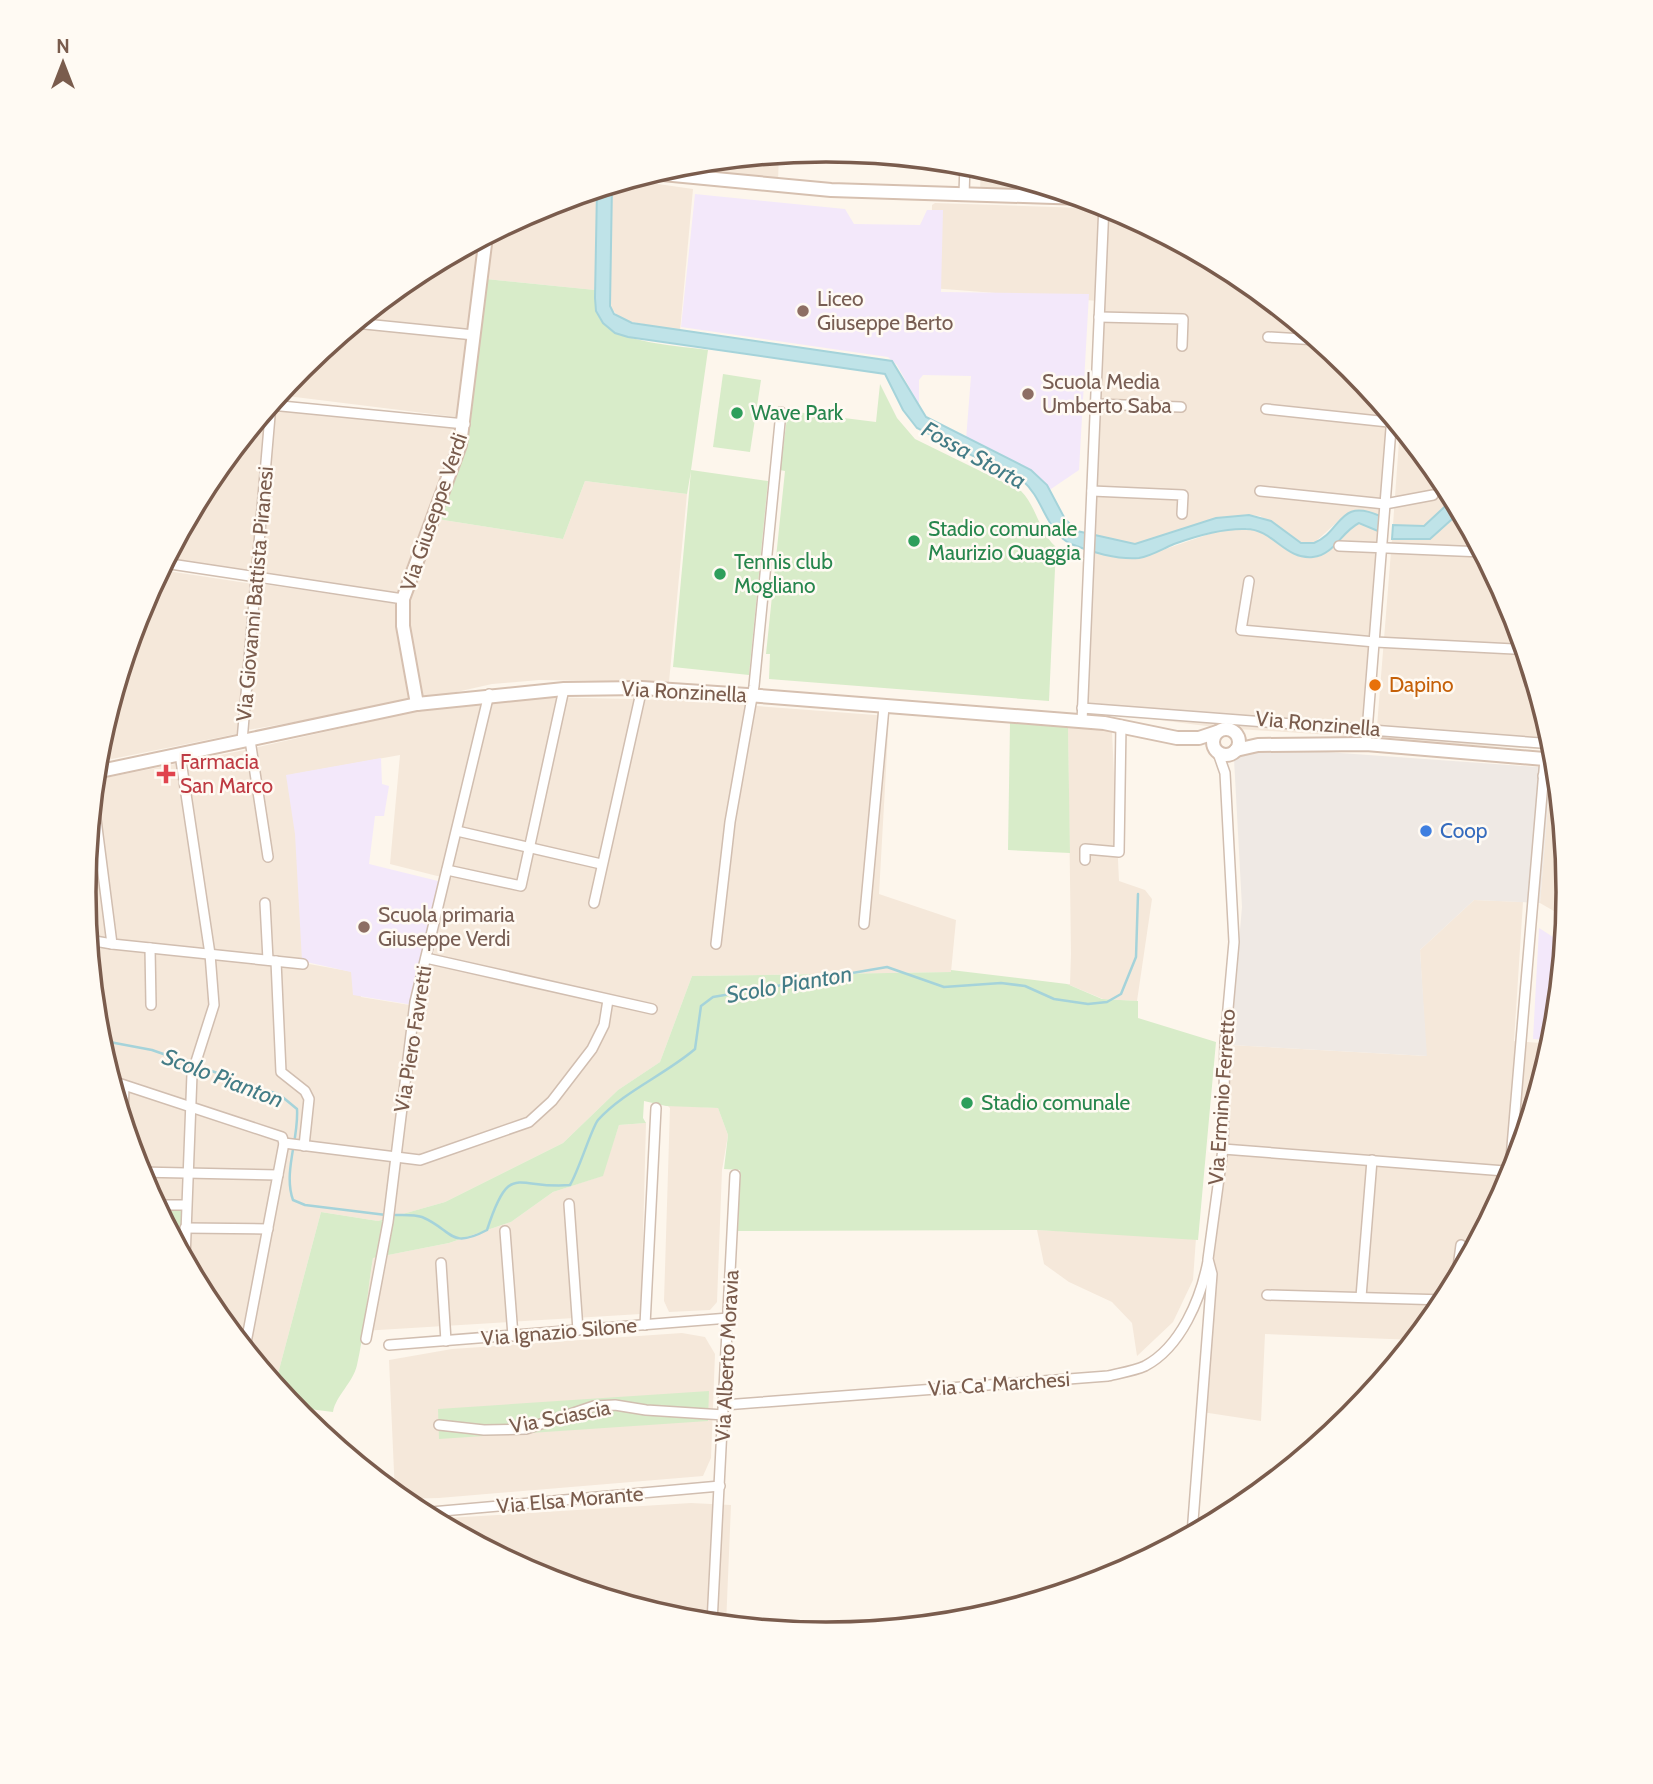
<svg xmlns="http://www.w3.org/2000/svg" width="1653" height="1784" font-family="Cabin,sans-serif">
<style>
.residential{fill:#f5e8da;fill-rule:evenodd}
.industrial{fill:#efe9e4}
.education{fill:#f3e8fa}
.green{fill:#d8ecc9}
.water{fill:#bfe3e8;stroke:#a5d3da;stroke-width:2}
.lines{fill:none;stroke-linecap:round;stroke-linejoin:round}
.stream{stroke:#a5d3da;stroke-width:2.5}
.street-casing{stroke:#d1beb0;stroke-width:12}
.secondary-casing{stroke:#d6c0b0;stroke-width:16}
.street{stroke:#fff;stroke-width:9}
.secondary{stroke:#fff;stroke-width:12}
.education-dot{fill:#8d6e63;stroke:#fffaf3;stroke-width:2.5}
.leisure-dot{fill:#2e9e5b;stroke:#fffaf3;stroke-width:2.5}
.food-dot{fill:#e8710a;stroke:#fffaf3;stroke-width:2.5}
.health-dot{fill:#e0444e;stroke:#fffaf3;stroke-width:2.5}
.shop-dot{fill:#3f7fe0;stroke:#fffaf3;stroke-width:2.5}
.labels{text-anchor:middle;stroke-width:5;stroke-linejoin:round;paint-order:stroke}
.education-label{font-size:21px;fill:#785e54;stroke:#fffaf3;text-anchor:start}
.leisure-label{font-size:21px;fill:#27864d;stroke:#fffaf3;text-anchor:start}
.street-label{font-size:21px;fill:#7a5c4d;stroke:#fffaf3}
.food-label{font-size:21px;fill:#c56008;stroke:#fffaf3;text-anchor:start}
.health-label{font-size:21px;fill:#be3a42;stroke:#fffaf3;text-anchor:start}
.shop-label{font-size:21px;fill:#366cbe;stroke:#fffaf3;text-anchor:start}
.water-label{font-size:23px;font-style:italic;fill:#437c86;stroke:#fffaf3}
.rim{fill:none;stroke:#7a5c4d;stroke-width:3.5}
</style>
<rect width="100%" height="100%" fill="#fdf6ec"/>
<g class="residential">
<path d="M779,154l-1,27 -114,-12 18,-5z"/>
<path d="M981,167l89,27 -90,-4z"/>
<path d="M630,180l63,9 -13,142 -58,-11 -12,-13 2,-122z"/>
<path d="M597,189l-2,101 -109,-11 6,-46 51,-27z"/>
<path d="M935,203l180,6 124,66 113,92 35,43 -7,106 -24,-6 -11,5 -31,28h-13l-41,-27 -11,-1 -33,3 -77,26 -19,-1 -33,-9 11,-233 -167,-13 1,-83z"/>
<path d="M486,236l-22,182 -177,-22v-12l15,-17 112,-93z"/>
<path d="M268,408l3,1 -19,163 -86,-13 43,-80z"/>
<path d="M275,409l186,19 -24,91 126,20 22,-58 102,13 -18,188 -130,-2 -47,4 -71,16 -12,-69 1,-36 -151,-22z"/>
<path d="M1400,427l44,53 10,18 -30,28 -31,-1z"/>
<path d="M1461,511l52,97 42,142 -179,-11 16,-200h37z"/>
<path d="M1359,523l19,8 -16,206 -140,-9 -134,-17 4,-161 26,7h24l76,-26 30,-2 15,4 34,23 28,-2 21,-22z"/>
<path d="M161,570l92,14 -12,149 -144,29 1,-15 43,-139z"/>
<path d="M262,584l136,20 12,98 -162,28z"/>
<path d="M539,697l138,3 212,16 -10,178 77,26 -5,52 -259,4 -32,86 -42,28 -55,53 -118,59 -67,19 -57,-9 -46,173 -66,-81 -69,-128 -42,-140 -14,-144 11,-112 155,-31 171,-39zM400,755l-10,109 59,15 -27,128 -61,-10 -2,-24 -50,-9 -6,-111 -9,-79z"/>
<path d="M1068,727l44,4 7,150 26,9 7,9 -15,102 -34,-2 -36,-15h3l1,-30z"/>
<path d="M1551,768h6l12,124 -3,26 -26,-15z"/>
<path d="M1474,900l49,2 -9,139 39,3 -41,133 -68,128 -29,35 -150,-6 -4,87 -59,-9 28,-367 196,11 -6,-106z"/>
<path d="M667,1105l51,3 10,27 -6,35 -5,132 -7,8 -41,2 -5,-11 6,-193z"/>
<path d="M646,1123l-5,191 -279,17 11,-73 76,-15 62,-21 42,-30 49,-16 17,-51z"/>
<path d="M1037,1230l159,8 -3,42 -20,42 -36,34 -5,-33 -20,-21 -43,-20 -25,-18z"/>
<path d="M682,1333l23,4 10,17 -4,104 -8,18 -264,22 -38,1 -6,-5 -6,-134 63,-11z"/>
<path d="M691,1503l40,2 -5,120 -45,-5 -139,-42 -111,-59z"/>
</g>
<path class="industrial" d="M1243,746l308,22 -11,135 -66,-3 -54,50 7,106 -197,-11 12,-138 -8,-148z"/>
<g class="education">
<path d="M695,194l150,15 9,15 66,1 7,-15h16l-2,82 148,2 -10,176 -31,21 -82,-51 5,-64 -48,-1 -4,5v25l-22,-40 -9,-8 -207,-30z"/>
<path d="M381,758l1,26 7,2 -5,30h-9l-6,48 69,17 -25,124 -60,-10 -2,-23 -49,-11 -7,-127 -9,-59z"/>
<path d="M1539,928l25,16 -10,96 -21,-1z"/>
</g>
<g class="green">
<path d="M486,279l109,11c0,11 0,23 7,32 16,21 80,24 106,28l-17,120 77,11 -19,194 -76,-8 18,-196 -4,23 -102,-13 -22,58 -126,-20 33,-93z"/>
<path d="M723,374l38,6 -11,72 -37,-5z"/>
<path d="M880,384l17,34 18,21 106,52c16,16 18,41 35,56l-7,154 -280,-22 1,-25h-4l19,-183 -5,-1 8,-59 88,11z"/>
<path d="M1010,723l58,4 2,126 -62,-3z"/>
<path d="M951,970l116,14 35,15 36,2v17l78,24 -18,198 -161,-10 -299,1 2,-61 -16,-1 4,-34 -10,-27 -52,-2 -22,-5 -1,17 3,5 -27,2 -16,51 -50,16 -42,30 -62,21 -76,15c-6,35 -8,72 -16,107 -4,18 -21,30 -24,47l-40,-5 -18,-22 46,-173 57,9 67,-19 118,-59 55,-53 42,-28 32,-86 259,-4z"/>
<path d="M157,1208h24v34h-5z"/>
<path d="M709,1391l-1,30 -269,18 -1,-30z"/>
</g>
<g class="water">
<path d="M612,185l-2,121 4,8 18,9 260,38 34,56 105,53 16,15 18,34 12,12 58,13 81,-26 33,-3 22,6 30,22h13c28,-11 24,-46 66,-27l-2,15 -19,-8c-18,9 -25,32 -46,34 -28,3 -40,-28 -67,-28 -24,-1 -50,7 -72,15 -12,5 -23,12 -35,14 -21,2 -49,-6 -68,-14 -24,-11 -28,-46 -48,-63l-106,-53 -14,-18 -18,-36 -257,-37 -13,-4 -12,-10 -7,-12 -1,-13 2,-109z"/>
<path d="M1454,498l7,13 -31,28h-38l1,-14 31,1z"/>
</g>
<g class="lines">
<g class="stream">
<path d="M99,1040l53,10 128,45 17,14c2,30 -14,63 -4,91l12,5 81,10"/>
<path d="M393,1215c8,0 21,-1 29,2 31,13 27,33 65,13 23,-71 29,-40 83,-45 9,-15 22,-58 28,-65 25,-28 68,-46 97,-71l6,-43 12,-9 174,-30 57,20 57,-4 24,3 29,13 34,5 19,-2 14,-8 15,-37 2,-63"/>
</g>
<defs>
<g id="street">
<path d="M689,176v-13"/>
<path d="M964,195l1,-32"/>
<path d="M1099,317l84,2 -1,27"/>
<path d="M355,323l119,12"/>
<path d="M1268,337l51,3"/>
<path d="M1095,404l86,3"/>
<path d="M271,405l194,19"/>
<path d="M1266,409l132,14"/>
<path d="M1092,491l91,4 -1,19"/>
<path d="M1260,491l125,13 48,-9"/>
<path d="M1339,546l144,6"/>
<path d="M164,563l239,36"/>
<path d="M1249,581l-8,49 134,12 139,7"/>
<path d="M1082,708l472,36"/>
<path d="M1082,722l22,-518"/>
<path d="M250,740l18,117"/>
<path d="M242,741l29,-337"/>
<path d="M1366,744l26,-328"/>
<path d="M180,754l30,200 4,51 -22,69 -7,185"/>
<path d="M1543,776l15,1"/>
<path d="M93,796l19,148 191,20"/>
<path d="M457,831l144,33"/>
<path d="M1085,860v-11l34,3 2,-127"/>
<path d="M447,870l74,16 43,-197"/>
<path d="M265,903l3,57"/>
<path d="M594,903l48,-215"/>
<path d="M864,924l20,-217"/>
<path d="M89,940l23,4"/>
<path d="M716,944l14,-122 24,-136 27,-274"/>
<path d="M150,948l1,57"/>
<path d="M426,958l226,51"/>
<path d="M276,961l5,111 24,19 4,8 -5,47"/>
<path d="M112,1081l170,56 2,6 136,17 109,-38 23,-21 40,-52 12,-24 4,-25"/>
<path d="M123,1118l1,-32"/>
<path d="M1223,1149l282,22"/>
<path d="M139,1172l139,3"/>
<path d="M1509,1182l36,-423"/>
<path d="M569,1204l9,126"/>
<path d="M156,1205h29"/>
<path d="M185,1228l83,1"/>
<path d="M505,1231l8,105"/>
<path d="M441,1263l5,78"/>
<path d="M1456,1282l5,-37"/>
<path d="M1267,1295l179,5"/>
<path d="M1361,1297l11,-137"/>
<path d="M645,1325l11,-217"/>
<path d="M366,1339l22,-117 27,-220 74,-308"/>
<path d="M389,1345l340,-27"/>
<path d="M245,1348l39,-205"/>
<path d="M724,1405l384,-29c12,-3 26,-5 37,-10 36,-19 56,-68 63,-105"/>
<path d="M439,1425l45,5 42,-1 68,-23 21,-1 31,5 78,5"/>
<path d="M420,1513l300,-27"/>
<path d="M1192,1534l20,-260 -4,-15 15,-110 2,-107 9,-100 -9,-169 -7,-20"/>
<path d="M712,1623l23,-448"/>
</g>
<g id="secondary">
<path d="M652,173l179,17 253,8"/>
<path d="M417,704l-14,-78v-27l57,-154 26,-209"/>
<circle cx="1226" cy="742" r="13"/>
<path d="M1236,750l22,-5 108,-1 190,16"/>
<path d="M96,772l321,-68 147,-15 78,-1 105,7 357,28 73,15h22l18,-6"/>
</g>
</defs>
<use href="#street" class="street-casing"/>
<use href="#secondary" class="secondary-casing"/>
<use href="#street" class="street"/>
<use href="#secondary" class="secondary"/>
</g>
<g class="education-dot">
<circle cx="803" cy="311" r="7"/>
<circle cx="1028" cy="394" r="7"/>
<circle cx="364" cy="927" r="7"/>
</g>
<g class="leisure-dot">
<circle cx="737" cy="413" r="7"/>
<circle cx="914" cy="541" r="7"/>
<circle cx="720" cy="574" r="7"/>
<circle cx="967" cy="1103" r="7"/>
</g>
<circle class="food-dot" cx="1375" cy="685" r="7"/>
<path class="health-dot" d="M162.5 763.5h7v7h7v7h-7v7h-7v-7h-7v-7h7z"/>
<circle class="shop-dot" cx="1426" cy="831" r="7"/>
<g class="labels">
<g class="education-label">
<text x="817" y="306">Liceo<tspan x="817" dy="24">Giuseppe Berto</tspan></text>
<text x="1042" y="389">Scuola Media<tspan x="1042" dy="24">Umberto Saba</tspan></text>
<text x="378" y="922">Scuola primaria<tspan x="378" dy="24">Giuseppe Verdi</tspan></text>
</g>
<g class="leisure-label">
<text x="751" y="420">Wave Park</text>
<text x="928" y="536">Stadio comunale<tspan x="928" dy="24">Maurizio Quaggia</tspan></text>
<text x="734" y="569">Tennis club<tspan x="734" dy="24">Mogliano</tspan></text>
<text x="981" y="1110">Stadio comunale</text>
</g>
<g class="street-label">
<text transform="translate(434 512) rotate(-71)" y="7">Via Giuseppe Verdi</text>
<text transform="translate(255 594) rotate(-85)" y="7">Via Giovanni Battista Piranesi</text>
<text transform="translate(684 692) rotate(3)" y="7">Via Ronzinella</text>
<text transform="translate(1318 724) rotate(5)" y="7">Via Ronzinella</text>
<text transform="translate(413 1039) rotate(-81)" y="7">Via Piero Favretti</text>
<text transform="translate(1222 1097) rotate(-86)" y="7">Via Erminio Ferretto</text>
<text transform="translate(559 1332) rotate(-5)" y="7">Via Ignazio Silone</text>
<text transform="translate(727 1356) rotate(-87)" y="7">Via Alberto Moravia</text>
<text transform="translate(999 1384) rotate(-4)" y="7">Via Ca' Marchesi</text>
<text transform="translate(560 1417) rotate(-11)" y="7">Via Sciascia</text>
<text transform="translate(570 1500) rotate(-5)" y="7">Via Elsa Morante</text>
</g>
<g class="food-label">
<text x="1389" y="692">Dapino</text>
</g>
<g class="health-label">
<text x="180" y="769">Farmacia<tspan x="180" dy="24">San Marco</tspan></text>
</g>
<g class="shop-label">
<text x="1440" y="838">Coop</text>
</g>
<g class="water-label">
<text transform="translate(974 455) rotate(29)" y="8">Fossa Storta</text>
<text transform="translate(789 984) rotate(-10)" y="8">Scolo Pianton</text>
<text transform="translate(223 1078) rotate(21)" y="8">Scolo Pianton</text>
</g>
</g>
<path d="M0 0H1653V1784H0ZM96 892a730 730 0 1 1 1460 0a730 730 0 1 1-1460 0Z" fill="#fffaf3" fill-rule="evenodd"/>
<path class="rim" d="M96 892a730 730 0 1 1 1460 0a730 730 0 1 1-1460 0Z"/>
<g transform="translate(63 63)" stroke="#fffaf3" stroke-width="5" paint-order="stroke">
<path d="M0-5L12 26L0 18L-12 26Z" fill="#7a5c4d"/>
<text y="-10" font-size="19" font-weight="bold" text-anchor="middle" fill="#7a5c4d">N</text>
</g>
</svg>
